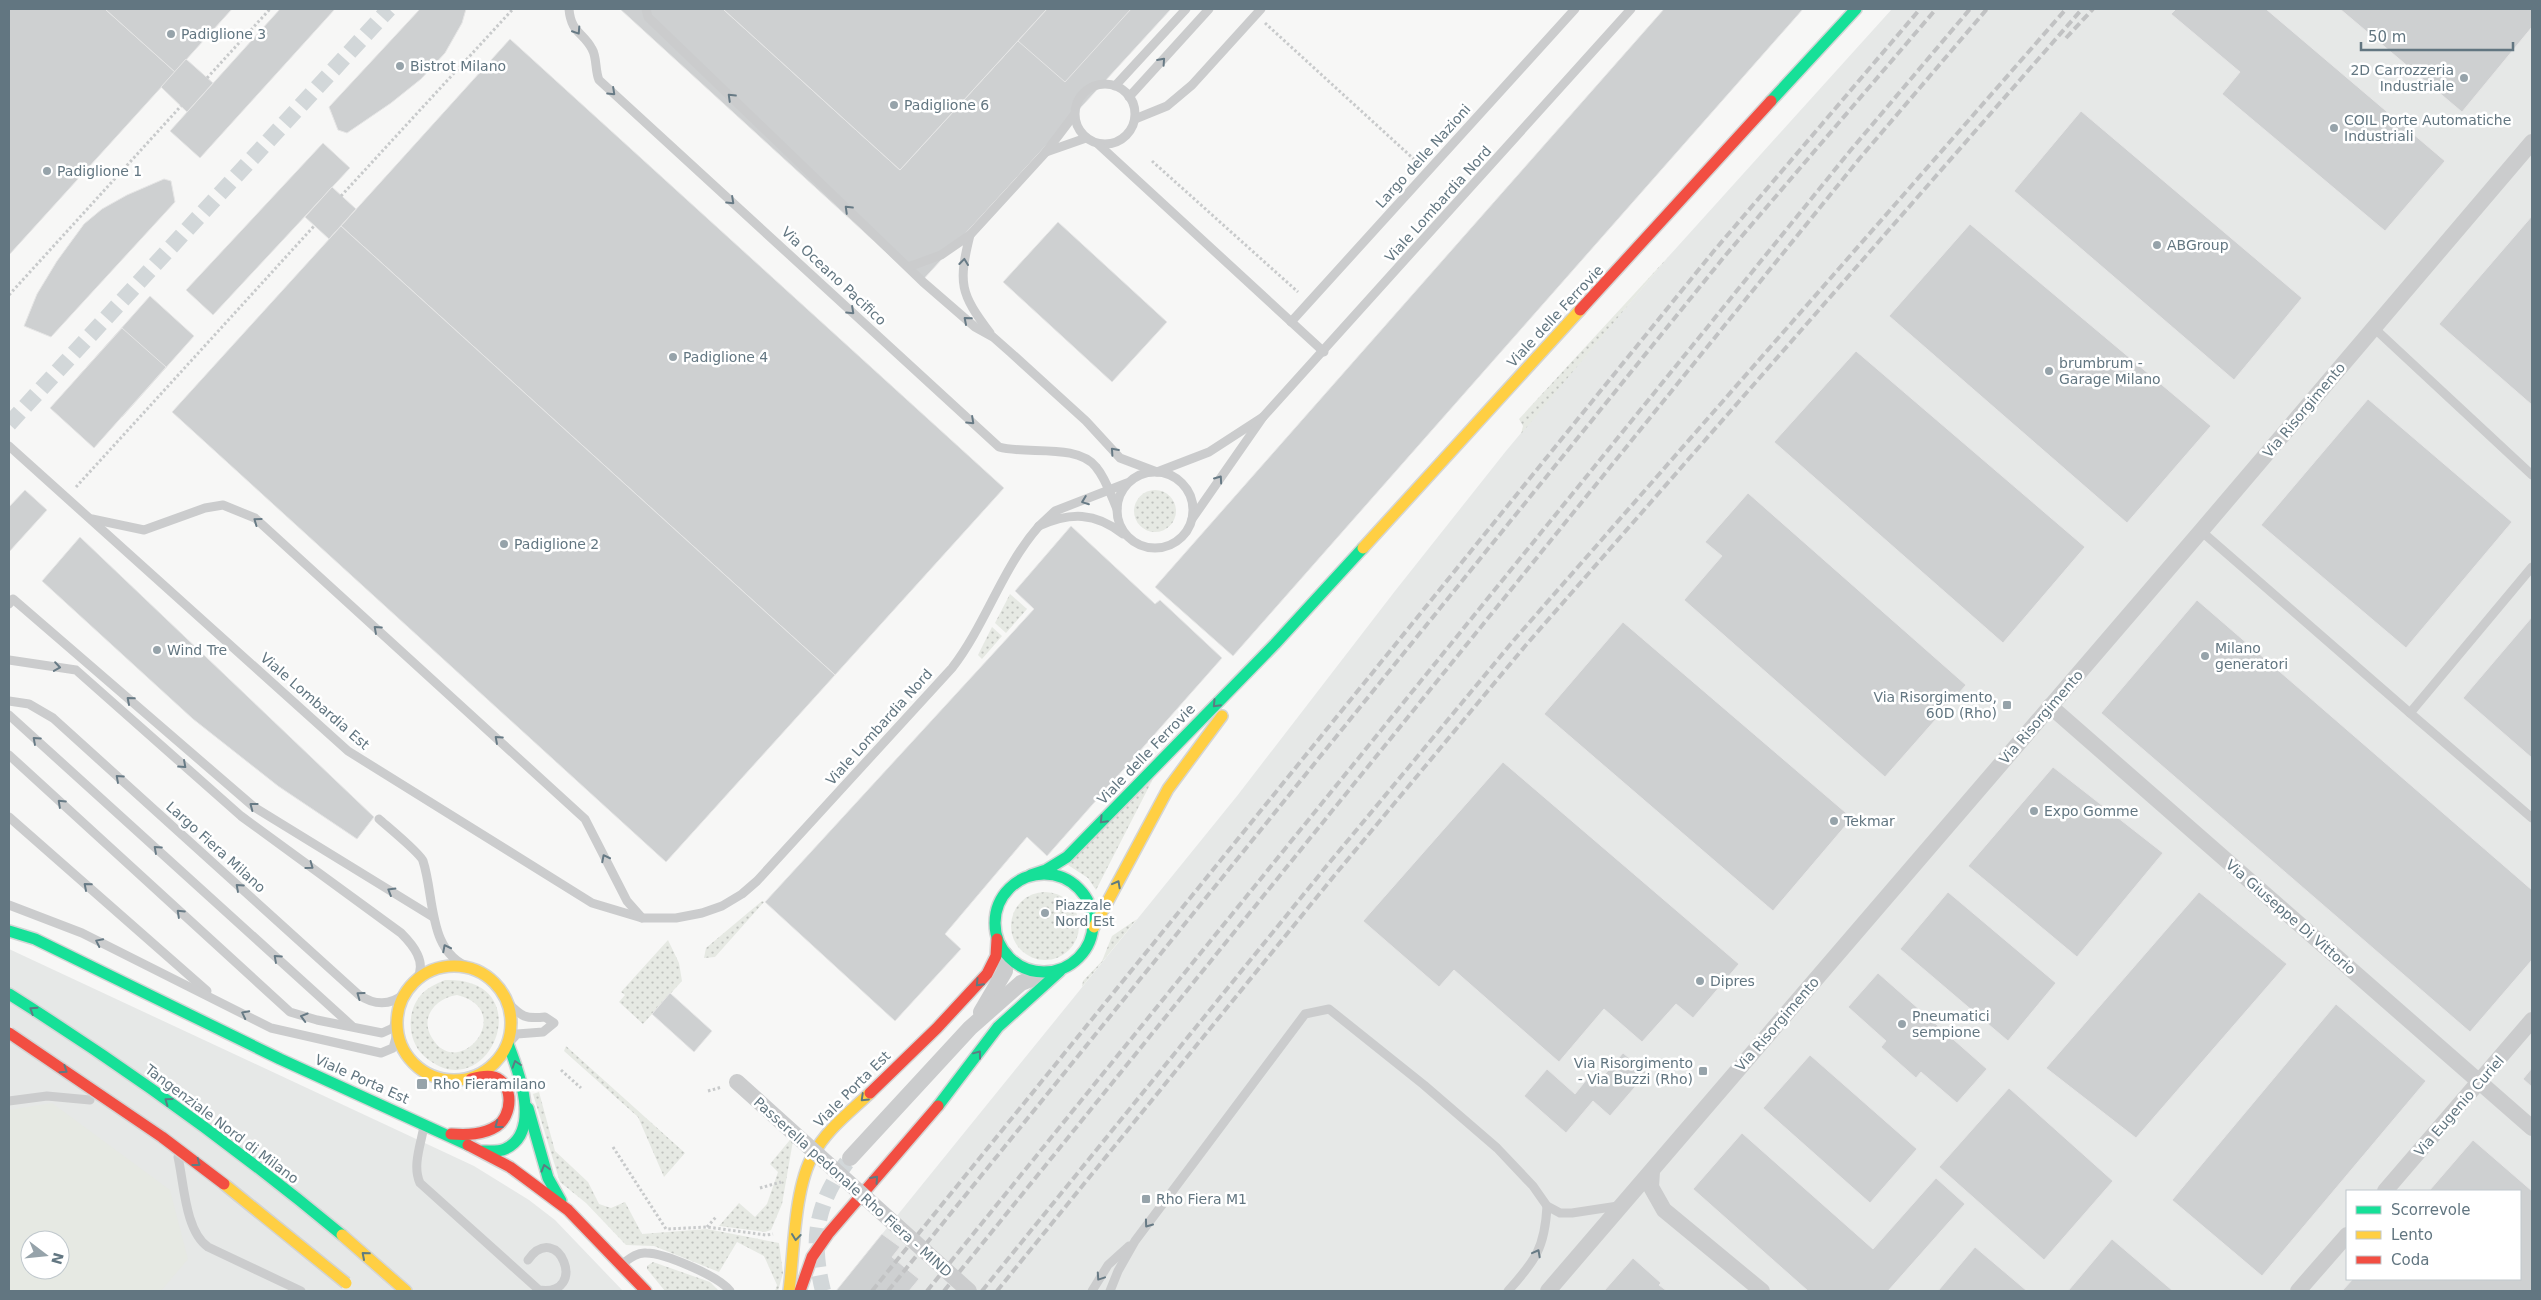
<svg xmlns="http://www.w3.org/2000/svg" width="2541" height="1300" font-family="'DejaVu Sans',sans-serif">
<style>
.built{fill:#e6e8e7;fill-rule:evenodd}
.grass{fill:url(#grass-dots);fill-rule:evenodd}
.green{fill:#e6e9e3;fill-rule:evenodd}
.building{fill:#ced0d1;stroke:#e6e6e6}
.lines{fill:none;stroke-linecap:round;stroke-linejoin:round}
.street-tunnel{stroke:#d2d7d9;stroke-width:16;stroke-dasharray:16 8;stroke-linecap:butt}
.fast-casing{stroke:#d4d5d5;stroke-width:14}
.slow-casing{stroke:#d4d5d5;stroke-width:14}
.jam-casing{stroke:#d4d5d5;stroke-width:14}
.path{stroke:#c8cacb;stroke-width:3;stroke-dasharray:2.5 2.5;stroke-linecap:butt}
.lane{stroke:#cbcccd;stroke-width:9}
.street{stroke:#cbcccd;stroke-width:16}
.fast{stroke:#16e098;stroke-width:11}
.slow{stroke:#ffcf43;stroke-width:11}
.jam{stroke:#f24e42;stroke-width:11}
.rail{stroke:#c1c2c3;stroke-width:4;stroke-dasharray:8 4;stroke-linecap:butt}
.slow-bridge-casing{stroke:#d2d3d3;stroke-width:14;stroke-linecap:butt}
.jam-bridge-casing{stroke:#d2d3d3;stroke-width:14;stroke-linecap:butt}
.street-bridge{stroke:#cbcccd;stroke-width:16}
.slow-bridge{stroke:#ffcf43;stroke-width:11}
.jam-bridge{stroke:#f24e42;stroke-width:11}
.oneway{stroke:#677a85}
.oneway2{stroke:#5e7b82}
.poi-dot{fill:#96a3aa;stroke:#fff;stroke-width:2}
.labels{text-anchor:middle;stroke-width:5;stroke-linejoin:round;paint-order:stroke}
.poi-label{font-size:14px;fill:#627681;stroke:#fff;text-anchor:start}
.street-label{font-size:14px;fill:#627681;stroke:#fff}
</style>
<defs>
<pattern id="grass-dots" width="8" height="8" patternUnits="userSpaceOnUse" patternTransform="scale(1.25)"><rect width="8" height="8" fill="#e6e9e3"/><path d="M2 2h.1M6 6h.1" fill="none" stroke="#bec1bd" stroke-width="1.8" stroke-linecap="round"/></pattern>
</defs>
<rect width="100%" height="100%" fill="#f7f7f6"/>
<g class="built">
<path d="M1892,9h640v1282h-1696l401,-495 158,-205 111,-140 163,-195zM2347,1191h173v88h-173z"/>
<path d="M9,949l465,217 55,34 26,20 68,71h-614zM30,1240h30v30h-30z"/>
</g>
<g class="grass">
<path d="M1669,256l-148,178 2,-8 -4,-7z"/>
<circle cx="1155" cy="511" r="21"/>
<path d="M1010,594l17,15 -21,24 -11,-10z"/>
<path d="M992,627l10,9 -20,23 -4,-4z"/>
<path d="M1156,773l-60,117 -8,-12 -20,-13z"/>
<circle cx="1045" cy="926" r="34"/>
<path d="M762,901l2,1 -49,55 -11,1 2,-10z"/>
<path d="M1137,919l-55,68 1,-6 19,-20 10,-25z"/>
<path d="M668,940l11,23 3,18 -39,43 -24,-22 6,-7 -4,-3z"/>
<path d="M445,980c99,-3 43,133 -21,76 -16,-14 -18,-43 -4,-60 6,-8 16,-12 25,-16zM457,995c61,15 2,88 -25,43 -13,-21 4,-40 25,-43z"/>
<path d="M566,1046l119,107 -21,24 -26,-60 -74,-66z"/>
<path d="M539,1092l16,59 33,31 11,22 12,4 14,-6 17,32 65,-5 72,14 4,30 -5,18h-3l2,-6 -13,-29 -27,-14 -18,30 -65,-26 -28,-1 -40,-42 -26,-21 -27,-88z"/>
<path d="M794,1135l-12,69 -11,26 -6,2 -46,-6 20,-23 16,14 12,-13 11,-32 -8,-8z"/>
<path d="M653,1262l57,20 9,9h-54l-18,-22v-3z"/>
</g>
<path class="green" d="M52,1103l118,87 18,69 -27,32h-152v-181zM30,1240h30v30h-30z"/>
<g class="building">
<path d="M9,9h96l70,63 -166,183z"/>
<path d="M105,9h127l-57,63z"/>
<path d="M280,9h55l-135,149 -30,-27z"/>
<path d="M420,9h46l-4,14 -17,30 -24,26 -30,24 -44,30 -9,-3 -9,-23z"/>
<path d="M620,9h103l177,161 147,-161h124l-251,274z"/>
<path d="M723,9h324l-147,161z"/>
<path d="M1047,9h84l-66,73 -47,-41z"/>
<path d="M1664,9h139l-570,647 -78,-69z"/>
<path d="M2176,9h90l179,152 -60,70 -163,-137 18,-22 -69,-58z"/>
<path d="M2340,9h192v18l-70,85z"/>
<path d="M510,39l494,449 -169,187 -494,-449z"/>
<path d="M186,59l27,24 -26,29 -26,-25z"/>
<path d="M2081,111l221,187 -68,82 -220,-189z"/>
<path d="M323,143l27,25 -137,147 -27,-25z"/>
<path d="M164,179l7,2 4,21 -124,135 -27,-11 13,-32 20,-33 27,-37 18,-15 25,-14z"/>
<path d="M332,187l24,22 -27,30 -24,-22z"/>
<path d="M2532,216v189l-93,-81z"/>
<path d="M1058,222l109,100 -55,60 -109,-100z"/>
<path d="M1970,224l241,202 -84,97 -238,-207z"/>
<path d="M341,226l494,449 -169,187 -494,-450z"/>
<path d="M150,296l44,40 -72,81 -44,-40z"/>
<path d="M122,328l44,39 -72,81 -44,-40z"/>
<path d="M1856,351l229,196 -82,96 -229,-201z"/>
<path d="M2368,399l144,123 -106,126 -145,-123z"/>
<path d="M25,490l22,20 -38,42v-45z"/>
<path d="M1748,493l218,192 -81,92 -201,-177 38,-44 -17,-14z"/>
<path d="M1071,526l84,78 5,-4 62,58 -175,198 -20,-19 -82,97 16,15 -66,72 -130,-119 269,-293 -19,-18z"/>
<path d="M80,537l294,280 -17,22 -79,-53 -85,-67 -151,-138z"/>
<path d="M2197,600l335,290v70l-62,72 -369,-319z"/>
<path d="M2532,617v141l-69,-60z"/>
<path d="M1623,622l229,196 -79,93 -229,-197z"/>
<path d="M1503,762l236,202 -46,54 -17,-14 -34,38 -38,-33 -45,53 -105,-92 -15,17 -76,-66z"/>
<path d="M2053,767l110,86 -86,104 -109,-91z"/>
<path d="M1948,892l108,91 -48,58 -108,-92z"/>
<path d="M2199,892l88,72 -151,174 -90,-70z"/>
<path d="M1878,973l109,96 -30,34 -36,-31 -5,6 -35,-31 5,-6 -38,-34z"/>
<path d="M670,993l42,38 -18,21 -42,-38z"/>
<path d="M2336,1004l90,77 -164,195 -90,-76z"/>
<path d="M1623,1053l24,20 -37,43 -17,-15 -27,32 -42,-37 23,-27 28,25 12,-15 8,7z"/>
<path d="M1810,1055l107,94 -47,54 -107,-95z"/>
<path d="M2532,1068v19l-9,-8z"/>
<path d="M2009,1088l104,93 -69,79 -105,-93z"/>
<path d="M1742,1133l131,116 63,-71 29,26 -77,87h-80l-115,-102z"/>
<path d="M2473,1140l59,51v100h-190l11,-12h167v-88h-91z"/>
<path d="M882,1234l18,13 -8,10 27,22 -10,12h-73z"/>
<path d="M2112,1239l61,52h-105z"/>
<path d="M1975,1247l52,44h-89z"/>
<path d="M1633,1258l28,25 -2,2 8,6h-63z"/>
</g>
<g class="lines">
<g class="street-tunnel">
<path d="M9,424l380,-415"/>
<path d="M823,1291c-13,-53 -7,-89 27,-133"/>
</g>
<defs>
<g id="fast">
<path d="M1771,101l85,-92"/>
<circle cx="1044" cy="923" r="49"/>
<path d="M1031,875l15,-5 21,-13 208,-213 88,-96"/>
<path d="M9,931l26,8 245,120 188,86"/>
<path d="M9,994c116,73 227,153 333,241"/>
<path d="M938,1106l60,-79 62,-56"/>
<path d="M528,1108l20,70 13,23"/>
<path d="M482,1151c7,0 17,1 23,-2 37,-17 14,-77 3,-105"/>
</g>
<g id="slow">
<path d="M1363,548l217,-238"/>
<path d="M1094,927l74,-138 54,-73"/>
<circle cx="454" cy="1023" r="57"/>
<path d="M342,1235l64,56"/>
<path d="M789,1291c5,-38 5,-103 24,-136 13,-25 37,-43 57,-62"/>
</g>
<g id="jam">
<path d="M1580,310l191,-209"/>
<path d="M870,1093l67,-65 50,-54 9,-18 1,-17"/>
<path d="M451,1134c16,1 32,1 46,-8 15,-10 18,-42 -3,-49 -7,-2 -16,0 -23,2"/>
<path d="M468,1145l42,22 58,43 78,81"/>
<path d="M800,1291l12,-34 16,-23 110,-128"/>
</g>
</defs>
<use href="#fast" class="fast-casing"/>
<use href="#slow" class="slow-casing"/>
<use href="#jam" class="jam-casing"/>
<g class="path">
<path d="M1265,23l152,139"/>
<path d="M207,78l63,-69"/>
<path d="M1152,161l146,131"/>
<path d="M341,196l172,-187"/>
<path d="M9,295l172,-189"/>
<path d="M76,487l239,-262"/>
<path d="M561,1070l20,18"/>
<path d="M708,1091l14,-4"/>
<path d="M613,1147l53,82 41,-2 59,8 7,-1"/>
<path d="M760,1188l21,-6"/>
<path d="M707,1227l9,-10"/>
</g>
<g class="lane">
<path d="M569,9c2,24 14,23 23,40 5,8 3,22 7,31l400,367c28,8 78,-4 97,20 10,12 15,28 21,42"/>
<path d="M646,9l2,8 275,265 52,45 18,10 17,15 76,69 34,37 37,14 52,-20 54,-35"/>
<circle cx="1105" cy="114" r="30"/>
<path d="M1115,86l71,-77"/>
<path d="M1129,97l80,-88"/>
<path d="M1135,119l32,-13 25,-21 69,-76"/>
<path d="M1098,144l226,208"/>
<path d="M1046,152l40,-14"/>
<path d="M970,235c-12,49 -10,58 20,98"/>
<path d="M908,267l33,-12 29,-20 76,-83 28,-37"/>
<path d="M1291,322l284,-313"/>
<path d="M2374,328l158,147"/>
<path d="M9,446l339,305 244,152 50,15h34l26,-5 20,-7 20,-12 15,-13 195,-213c34,-44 50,-100 87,-142"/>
<circle cx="1155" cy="510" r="38"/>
<path d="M92,519l52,11 61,-22 18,-3 32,13 330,301 42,82 15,17"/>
<path d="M1192,519l71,-102 368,-408"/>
<path d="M2201,531l209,182"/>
<path d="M1123,534c-28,-22 -53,-22 -84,-8l16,-15 72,-28"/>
<path d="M2532,567l-122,146 122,105"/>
<path d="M9,604l4,-5 241,208 179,110"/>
<path d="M9,660l67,10 165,146 160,117c12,12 26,29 16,46"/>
<path d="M9,701l20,3 24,14 306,277c15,10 31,11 45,-1"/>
<path d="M9,715l343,311"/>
<path d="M9,755l281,257 27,8 65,13 11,-5 3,-8"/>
<path d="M9,817l198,174"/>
<path d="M379,819c9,8 42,35 44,42 12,36 4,92 48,107"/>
<path d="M9,905l73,28 189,95 110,25 12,-5 4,-14"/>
<path d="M508,1003c14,14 17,16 37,14l9,6 -11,9 -26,2 -8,9"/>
<path d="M9,1101l38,-5 43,4"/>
<path d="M424,1126c-3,18 -12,40 -4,57l119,107c51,7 19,-72 -11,-30"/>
<path d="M178,1157c6,26 7,74 30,90l93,44"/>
<path d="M622,1264c7,-5 15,-12 24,-11 18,0 73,23 84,38"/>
<path d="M1092,1291l16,-26 21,-19"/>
<path d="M1110,1291l8,-20 17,-30 170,-227 24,-5 95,76 73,63 36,38 14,20 13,7h12l46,-7"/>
<path d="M1508,1291c27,-30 37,-43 39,-85"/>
</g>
<g class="street">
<path d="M2050,706l482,422"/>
<path d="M981,1012l24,-41v-17"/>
<path d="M850,1158l120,-130 51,-45 25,-10"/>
<path d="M1652,1171l-1,16 13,23 98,81"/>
<path d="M2385,1191l147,-171"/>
<path d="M1548,1291l653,-760 331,-389"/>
<path d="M2298,1291l49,-56"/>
</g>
<use href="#fast" class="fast"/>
<use href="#slow" class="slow"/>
<use href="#jam" class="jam"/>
<g class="rail">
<path d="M2066,38l27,-29"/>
<path d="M872,1291l841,-1039 207,-243"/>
<path d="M888,1291l836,-1034 212,-248"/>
<path d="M927,1291l923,-1140 120,-142"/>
<path d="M944,1291l916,-1133 127,-149"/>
<path d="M982,1291l343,-423 189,-228 552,-631"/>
<path d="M997,1291l337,-415 192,-231 556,-636"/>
</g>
<defs>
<path id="slow-bridge" d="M224,1184l122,99"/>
<path id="jam-bridge" d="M9,1033l153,104 62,47"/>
</defs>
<use href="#slow-bridge" class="slow-bridge-casing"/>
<use href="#jam-bridge" class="jam-bridge-casing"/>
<path class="street-bridge" d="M737,1082l232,209"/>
<use href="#slow-bridge" class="slow-bridge"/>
<use href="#jam-bridge" class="jam-bridge"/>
</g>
<defs><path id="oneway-chevron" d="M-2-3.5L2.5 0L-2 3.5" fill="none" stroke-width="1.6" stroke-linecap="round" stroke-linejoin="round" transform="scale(1.25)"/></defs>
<g class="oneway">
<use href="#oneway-chevron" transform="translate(577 31) rotate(57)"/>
<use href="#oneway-chevron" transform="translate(1162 61) rotate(-48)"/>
<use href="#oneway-chevron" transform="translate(612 92) rotate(43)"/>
<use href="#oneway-chevron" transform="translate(731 97) rotate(-136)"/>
<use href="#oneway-chevron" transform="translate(731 201) rotate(43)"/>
<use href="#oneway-chevron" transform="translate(848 209) rotate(-136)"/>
<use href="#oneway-chevron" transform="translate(964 262) rotate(-83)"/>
<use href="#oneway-chevron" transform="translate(851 311) rotate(43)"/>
<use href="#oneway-chevron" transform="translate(967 320) rotate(-139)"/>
<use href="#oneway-chevron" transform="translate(971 421) rotate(43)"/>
<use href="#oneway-chevron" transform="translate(1114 451) rotate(-132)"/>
<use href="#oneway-chevron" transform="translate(1219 479) rotate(-55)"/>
<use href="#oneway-chevron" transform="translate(1085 501) rotate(159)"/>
<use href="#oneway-chevron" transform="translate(257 521) rotate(-144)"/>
<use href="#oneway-chevron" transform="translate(377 629) rotate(-138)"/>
<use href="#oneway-chevron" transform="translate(57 667) rotate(8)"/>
<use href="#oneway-chevron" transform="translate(130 700) rotate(-139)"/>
<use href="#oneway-chevron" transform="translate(498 739) rotate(-138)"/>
<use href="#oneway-chevron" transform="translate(36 740) rotate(-138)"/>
<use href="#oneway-chevron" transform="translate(183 765) rotate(42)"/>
<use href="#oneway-chevron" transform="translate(119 778) rotate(-138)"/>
<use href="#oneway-chevron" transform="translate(61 803) rotate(-137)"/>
<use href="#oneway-chevron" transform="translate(253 806) rotate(-143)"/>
<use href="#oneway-chevron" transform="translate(157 849) rotate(-138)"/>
<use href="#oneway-chevron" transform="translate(605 858) rotate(-117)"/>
<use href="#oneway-chevron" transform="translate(310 866) rotate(36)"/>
<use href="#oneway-chevron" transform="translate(87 886) rotate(-139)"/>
<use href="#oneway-chevron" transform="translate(239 887) rotate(-138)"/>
<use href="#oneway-chevron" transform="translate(391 891) rotate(-149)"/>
<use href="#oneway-chevron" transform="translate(180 913) rotate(-137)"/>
<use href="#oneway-chevron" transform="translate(99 942) rotate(-154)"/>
<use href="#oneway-chevron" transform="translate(446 948) rotate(-117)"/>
<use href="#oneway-chevron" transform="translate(277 958) rotate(-138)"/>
<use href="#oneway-chevron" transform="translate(360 995) rotate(-144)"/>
<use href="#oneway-chevron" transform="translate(245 1014) rotate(-153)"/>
<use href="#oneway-chevron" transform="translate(304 1017) rotate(-164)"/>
<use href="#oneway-chevron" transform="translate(1148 1224) rotate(126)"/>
<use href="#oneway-chevron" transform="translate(1537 1253) rotate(-62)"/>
<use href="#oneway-chevron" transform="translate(1100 1277) rotate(124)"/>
</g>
<g class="oneway2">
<use href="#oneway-chevron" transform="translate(1216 704) rotate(134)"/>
<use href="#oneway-chevron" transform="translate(1103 820) rotate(134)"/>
<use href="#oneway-chevron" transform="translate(1117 884) rotate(-62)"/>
<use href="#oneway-chevron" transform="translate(979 983) rotate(133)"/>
<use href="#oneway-chevron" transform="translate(33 1010) rotate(-147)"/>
<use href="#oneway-chevron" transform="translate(978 1054) rotate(-53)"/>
<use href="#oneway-chevron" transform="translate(516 1064) rotate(-108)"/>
<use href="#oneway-chevron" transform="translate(64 1070) rotate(34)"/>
<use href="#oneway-chevron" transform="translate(864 1098) rotate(136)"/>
<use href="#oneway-chevron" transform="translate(168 1101) rotate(-144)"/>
<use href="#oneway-chevron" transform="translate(498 1125) rotate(143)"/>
<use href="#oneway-chevron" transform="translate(197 1163) rotate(37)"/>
<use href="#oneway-chevron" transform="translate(545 1168) rotate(-106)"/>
<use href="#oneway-chevron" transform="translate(875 1179) rotate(-48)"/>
<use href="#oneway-chevron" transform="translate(796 1237) rotate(97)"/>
<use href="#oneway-chevron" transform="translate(365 1255) rotate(-139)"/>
</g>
<g class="poi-dot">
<circle cx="171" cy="34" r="5"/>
<circle cx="400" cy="66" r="5"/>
<circle cx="2464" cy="78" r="5"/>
<circle cx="894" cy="105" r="5"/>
<circle cx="2334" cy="128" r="5"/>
<circle cx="47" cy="171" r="5"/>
<circle cx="2157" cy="245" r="5"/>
<circle cx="673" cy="357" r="5"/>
<circle cx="2049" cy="371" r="5"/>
<circle cx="504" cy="544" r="5"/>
<circle cx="157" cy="650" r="5"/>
<circle cx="2205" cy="656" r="5"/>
<rect x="2002" y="700" width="10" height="10" rx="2.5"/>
<circle cx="2034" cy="811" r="5"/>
<circle cx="1834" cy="821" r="5"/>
<circle cx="1045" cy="913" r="5"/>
<circle cx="1700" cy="981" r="5"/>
<circle cx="1902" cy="1024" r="5"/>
<rect x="1698" y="1066" width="10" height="10" rx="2.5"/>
<rect x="416" y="1078" width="12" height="12" rx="2.5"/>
<rect x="1141" y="1194" width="10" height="10" rx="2.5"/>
</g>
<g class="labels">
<g class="poi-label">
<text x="181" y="39">Padiglione 3</text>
<text x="410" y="71">Bistrot Milano</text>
<text x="2454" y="75" text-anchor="end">2D Carrozzeria<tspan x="2454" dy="16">Industriale</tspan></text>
<text x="904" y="110">Padiglione 6</text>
<text x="2344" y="125">COIL Porte Automatiche<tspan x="2344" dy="16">Industriali</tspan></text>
<text x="57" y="176">Padiglione 1</text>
<text x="2167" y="250">ABGroup</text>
<text x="683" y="362">Padiglione 4</text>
<text x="2059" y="368">brumbrum -<tspan x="2059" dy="16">Garage Milano</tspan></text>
<text x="514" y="549">Padiglione 2</text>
<text x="2215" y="653">Milano<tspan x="2215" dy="16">generatori</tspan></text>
<text x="167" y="655">Wind Tre</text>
<text x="1997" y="702" text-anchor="end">Via Risorgimento,<tspan x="1997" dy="16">60D (Rho)</tspan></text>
<text x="2044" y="816">Expo Gomme</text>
<text x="1844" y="826">Tekmar</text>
<text x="1055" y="910">Piazzale<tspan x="1055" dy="16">Nord Est</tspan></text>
<text x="1710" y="986">Dipres</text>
<text x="1912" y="1021">Pneumatici<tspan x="1912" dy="16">sempione</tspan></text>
<text x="1693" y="1068" text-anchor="end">Via Risorgimento<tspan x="1693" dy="16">- Via Buzzi (Rho)</tspan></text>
<text x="433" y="1089">Rho Fieramilano</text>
<text x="1156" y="1204">Rho Fiera M1</text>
</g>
<g class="street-label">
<text transform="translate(1423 156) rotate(-48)" y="5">Largo delle Nazioni</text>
<text transform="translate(1438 204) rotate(-48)" y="5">Viale Lombardia Nord</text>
<text transform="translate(834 276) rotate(43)" y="5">Via Oceano Pacifico</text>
<text transform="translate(1555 316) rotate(-47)" y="5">Viale delle Ferrovie</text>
<text transform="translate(2304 410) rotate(-50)" y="5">Via Risorgimento</text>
<text transform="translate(315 701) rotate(41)" y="5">Viale Lombardia Est</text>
<text transform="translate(2041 717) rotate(-49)" y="5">Via Risorgimento</text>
<text transform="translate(879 727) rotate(-48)" y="5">Viale Lombardia Nord</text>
<text transform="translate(1146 754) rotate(-46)" y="5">Viale delle Ferrovie</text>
<text transform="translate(216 847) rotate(42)" y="5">Largo Fiera Milano</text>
<text transform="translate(2291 917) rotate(41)" y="5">Via Giuseppe Di Vittorio</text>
<text transform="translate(1777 1024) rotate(-49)" y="5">Via Risorgimento</text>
<text transform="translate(362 1079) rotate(24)" y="5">Viale Porta Est</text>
<text transform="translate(852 1089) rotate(-45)" y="5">Viale Porta Est</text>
<text transform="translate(2459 1106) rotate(-49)" y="5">Via Eugenio Curiel</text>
<text transform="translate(222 1124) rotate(37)" y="5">Tangenziale Nord di Milano</text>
<text transform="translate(853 1187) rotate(42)" y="5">Passerella pedonale Rho Fiera - MIND</text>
</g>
</g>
<rect width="2541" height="1300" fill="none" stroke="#627681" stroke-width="20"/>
<rect x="2346" y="1190" width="175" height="90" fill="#ffffff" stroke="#c0c8cd"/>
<rect x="2356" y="1206" width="25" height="8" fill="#16e098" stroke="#c0c8cd"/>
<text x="2391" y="1215" font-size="15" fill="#627681">Scorrevole</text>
<rect x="2356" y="1231" width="25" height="8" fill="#ffcf43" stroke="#c0c8cd"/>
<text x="2391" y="1240" font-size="15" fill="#627681">Lento</text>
<rect x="2356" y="1256" width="25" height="8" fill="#f24e42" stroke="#c0c8cd"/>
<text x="2391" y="1265" font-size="15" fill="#627681">Coda</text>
<g transform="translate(45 1255) rotate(106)"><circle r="24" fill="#ffffff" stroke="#c0c8cd"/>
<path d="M0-4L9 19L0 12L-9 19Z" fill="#96a3aa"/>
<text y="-8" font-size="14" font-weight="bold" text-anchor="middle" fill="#627681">N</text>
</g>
<path d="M2361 42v8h152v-8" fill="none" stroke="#627681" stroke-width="2.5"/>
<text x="2368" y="42" font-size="15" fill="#627681" stroke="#ffffff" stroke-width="4" paint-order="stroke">50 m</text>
</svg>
